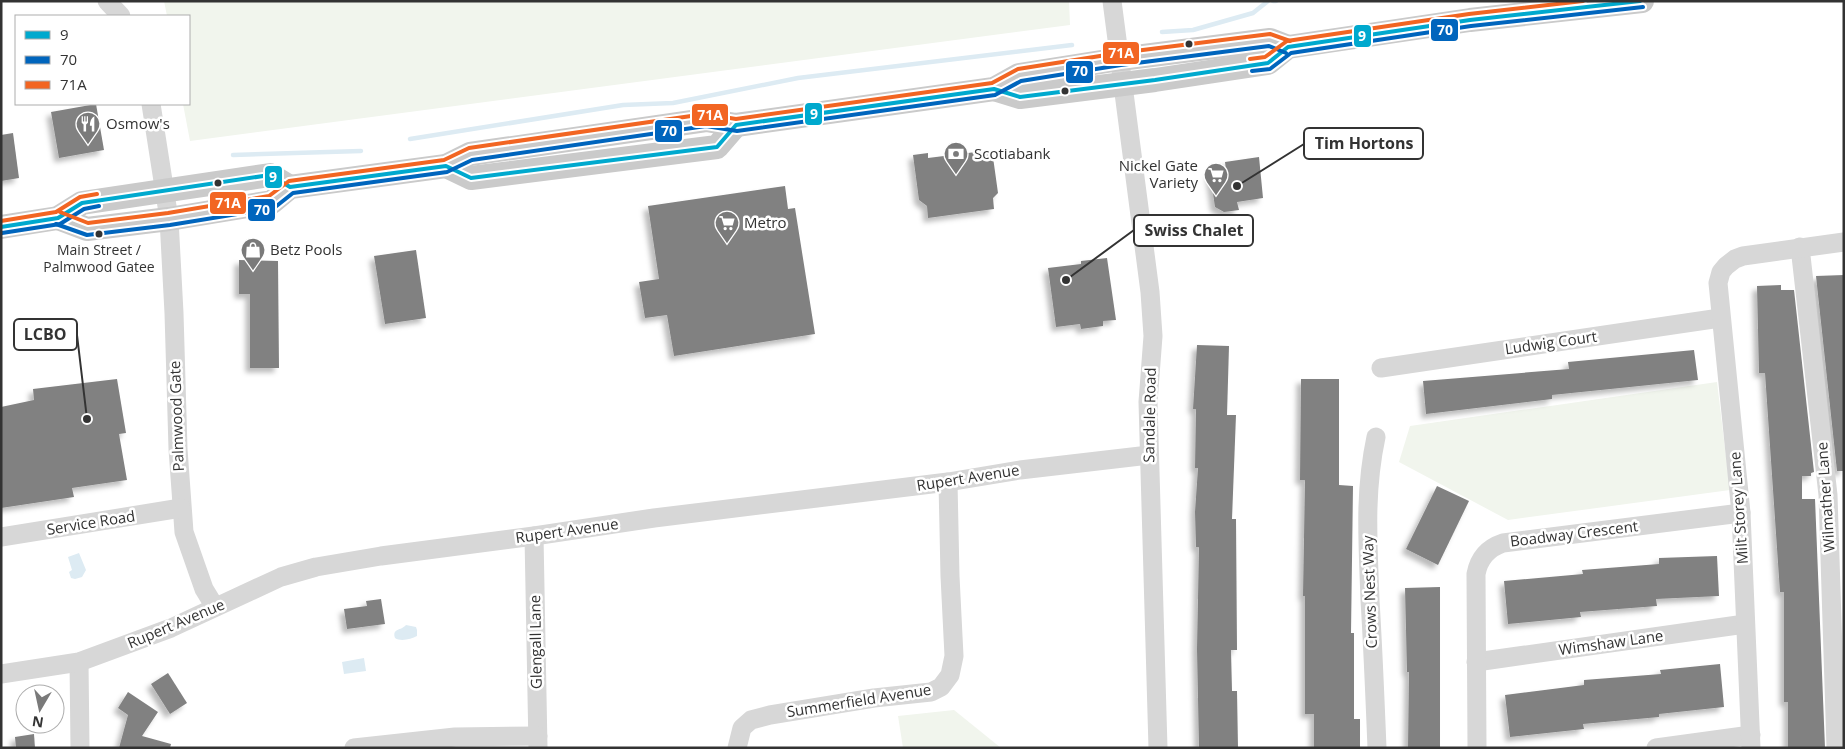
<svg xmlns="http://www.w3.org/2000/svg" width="1845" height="749" font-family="'Open Sans',sans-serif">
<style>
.green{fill:#f1f5ed}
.water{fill:#ddebf3}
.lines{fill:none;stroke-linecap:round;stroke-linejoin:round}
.stream{stroke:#ddebf3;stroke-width:4.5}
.building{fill:#818181;filter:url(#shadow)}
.minor{stroke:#d7d7d7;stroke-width:19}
.major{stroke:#cacaca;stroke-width:24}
.bus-1-casing{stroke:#fff;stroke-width:8}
.bus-2-casing{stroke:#fff;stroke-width:8}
.bus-3-casing{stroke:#fff;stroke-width:8}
.bus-1{stroke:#00a9ce;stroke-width:4}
.bus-2{stroke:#0065bd;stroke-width:4}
.bus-3{stroke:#f26522;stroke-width:4}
.bus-dot{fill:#333;stroke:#fff;stroke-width:2}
.labels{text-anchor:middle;stroke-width:5;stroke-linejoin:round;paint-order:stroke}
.bus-label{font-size:14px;fill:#333;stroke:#fff}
.poi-label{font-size:15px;fill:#333;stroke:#fff;text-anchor:start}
.street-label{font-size:15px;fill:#333;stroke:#fff}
.leader{fill:none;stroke:#333;stroke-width:2}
.callout-dot{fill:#333;stroke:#fff;stroke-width:2}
.callout{fill:#fff;stroke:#333;stroke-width:2}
.callout-label{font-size:16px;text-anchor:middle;font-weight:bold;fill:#333}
.line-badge{stroke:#fff;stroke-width:2}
.badge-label{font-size:14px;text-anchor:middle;font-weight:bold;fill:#fff}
</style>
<defs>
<filter id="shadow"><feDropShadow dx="-4.5" dy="4.5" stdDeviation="2.5" flood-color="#0004"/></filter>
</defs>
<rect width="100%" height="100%" fill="#fff"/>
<g class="green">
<path d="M164,1h905l1,24 -880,116 -7,-37h6v-88h-22z"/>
<path d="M1717,382l13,108 -222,30 -109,-58 11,-36z"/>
<path d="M954,710l47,38h-98l-5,-32z"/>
</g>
<g class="water">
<path d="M79,553l7,17 -4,7 -7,2 -4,-1 -2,-6 3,-2 -4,-13z"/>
<path d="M406,625l10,2 1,3v6c-6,3 -16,6 -22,2 -3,-10 6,-7 11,-13z"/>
<path d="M364,658l2,13 -22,3 -2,-12z"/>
</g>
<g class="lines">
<g class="stream">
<path d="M1273,1h3"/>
<path d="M1162,32l31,-2 60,-17 15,-12"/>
<path d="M410,139l213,-34 50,-2 125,-25 274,-33"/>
<path d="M233,155l128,-4"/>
</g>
</g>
<g class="building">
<path d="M96,104l8,46 -45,8 -8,-46z"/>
<path d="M13,133l6,45 -18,3v-46z"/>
<path d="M992,150l6,43 -5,5 1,11 -66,9 -1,-12 -8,-6 -6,-45 15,-2v5z"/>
<path d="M1259,157l4,41 -26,4 2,8 -15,2 -9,-5 -5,-34 16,-3 -1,-8z"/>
<path d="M785,186l3,23 7,-1 20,126 -141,22 -7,-41 -22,3 -6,-36 20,-3 -11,-73z"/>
<path d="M416,250l10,68 -41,6 -11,-68z"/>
<path d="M1107,258l9,62 -13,1v5l-22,3 -1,-5 -24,3 -8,-59 33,-4v-3z"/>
<path d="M239,260l39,1 1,107h-29v-74h-11z"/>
<path d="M1844,275v196h-7l-21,-195z"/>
<path d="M1781,285v5h13l20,182 -3,1v3h-9v23h13l10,249h-37v-46h-4v-110h-4l-15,-219h-6l-2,-87z"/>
<path d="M1197,345l32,1 -2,69h9l-4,104h4l1,131h-6l1,41h5l1,57h-39l-2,-99 2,-102h-3l-1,-35 3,-44h-3l1,-59h-3z"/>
<path d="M1694,350l4,30 -146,15v4l-126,15 -3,-33 146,-12 -1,-7z"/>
<path d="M117,379l9,54 -7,1 8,46 -55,8 2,9 -73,11v-101l33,-7 -1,-11z"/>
<path d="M1301,379h38v106l14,1 -2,147h3v86h6v29h-46v-34h-9v-118h-2l2,-116h-5z"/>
<path d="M1437,486l32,15 -31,64 -32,-16z"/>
<path d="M1717,556l2,40 -63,3 1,7 -77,6 1,5 -73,7 -4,-43 79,-7 -1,-4 77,-6v-6z"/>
<path d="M1440,587v161h-32l1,-76h-2l-2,-84z"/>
<path d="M381,599l4,25 -38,5 -3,-20 23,-3 -1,-5z"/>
<path d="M1720,664l4,43 -65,7v3l-76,7 1,5 -74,8 -5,-42 79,-10v-5l77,-6 -1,-4z"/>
<path d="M168,673l19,30 -17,11 -19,-30z"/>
<path d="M128,692l30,20 -16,24 29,8 -1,4h-51l9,-33 -10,-7z"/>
<path d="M34,734l1,14h-19l-1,-11z"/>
</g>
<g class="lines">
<g class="minor">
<path d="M107,1l14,15"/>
<path d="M1112,1l38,291 3,44 -5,66 10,346"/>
<path d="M151,104l18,115 5,94 4,136 6,83 20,57 11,18"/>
<path d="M1800,247l28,248 8,253"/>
<path d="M1381,368l339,-50"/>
<path d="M1376,437c-12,56 -8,106 -6,163 3,49 5,98 7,148"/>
<path d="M534,536l4,212"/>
<path d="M1,537l180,-29"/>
<path d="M79,662l1,86"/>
<path d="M1476,662l269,-38"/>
<path d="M1,674l78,-12 92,-34 110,-51 35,-10 65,-11 153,-20 120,-18 294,-36 72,-12 129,-15"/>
<path d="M354,748l101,-11 83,-1"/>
<path d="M737,748l5,-20 9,-8 19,-5 104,-17 57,-6 10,-5 9,-12 4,-19 -4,-80 -2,-94"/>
<path d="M1477,748l-1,-174c3,-16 12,-26 27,-31l238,-30"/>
<path d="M1656,748l95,-13"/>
<path d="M1751,748l-10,-235 -23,-230 3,-11 5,-6 9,-7 8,-3 101,-14"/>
</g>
<g class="major">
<path d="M994,89l26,8 135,-17 113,-17 20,-16 182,-27 172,-19"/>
<path d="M446,166l25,12 246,-31 19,-22"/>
<path d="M58,218l29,11 82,-10 103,-17 18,-15 156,-21 24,-12 236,-34 30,5 258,-36 25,-14 101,-16 150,-19 18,7"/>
<path d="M1,227l57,-9 24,-15 188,-28 20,12"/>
</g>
<defs>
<path id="bus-1" d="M1,227l57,-9 24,-15 188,-28 20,12 156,-21 25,12 246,-31 19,-22 258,-36 26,8 135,-17 113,-17 20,-16 182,-27 170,-19"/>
<g id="bus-2">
<path d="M1252,71l18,-2 21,-16 180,-27 172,-19"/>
<path d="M56,224l31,11 83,-10 104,-17 19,-15 154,-21 25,-12 234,-34 31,5 258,-36 26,-14 100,-16 148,-19 17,7"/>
<path d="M2,233l58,-9 24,-15 15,-3"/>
</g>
<g id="bus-3">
<path d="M1250,59l15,-2 22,-16 182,-27 114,-13"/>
<path d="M60,212l28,11 80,-10 101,-17 20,-15 155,-21 25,-12 236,-34 31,5 256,-36 26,-14 101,-16 151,-19 20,7"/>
<path d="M1,221l55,-9 24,-15 17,-3"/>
</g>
</defs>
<use href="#bus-1" class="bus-1-casing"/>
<use href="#bus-2" class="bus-2-casing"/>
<use href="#bus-3" class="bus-3-casing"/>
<use href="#bus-1" class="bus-1"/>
<use href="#bus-2" class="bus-2"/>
<use href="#bus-3" class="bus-3"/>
</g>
<defs>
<symbol id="restaurant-pin" viewBox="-11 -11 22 30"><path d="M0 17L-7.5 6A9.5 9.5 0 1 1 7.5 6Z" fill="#7a7a7a" stroke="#fff"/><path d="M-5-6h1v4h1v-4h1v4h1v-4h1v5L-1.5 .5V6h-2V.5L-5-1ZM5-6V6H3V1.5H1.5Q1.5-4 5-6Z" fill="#fff"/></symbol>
<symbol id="bank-pin" viewBox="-11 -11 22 30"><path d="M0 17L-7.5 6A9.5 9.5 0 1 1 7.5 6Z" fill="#7a7a7a" stroke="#fff"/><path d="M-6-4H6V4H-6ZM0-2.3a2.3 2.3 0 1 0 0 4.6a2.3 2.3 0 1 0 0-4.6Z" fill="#fff"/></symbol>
<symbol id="supermarket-pin" viewBox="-11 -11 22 30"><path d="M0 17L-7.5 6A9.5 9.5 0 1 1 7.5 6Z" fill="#7a7a7a" stroke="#fff"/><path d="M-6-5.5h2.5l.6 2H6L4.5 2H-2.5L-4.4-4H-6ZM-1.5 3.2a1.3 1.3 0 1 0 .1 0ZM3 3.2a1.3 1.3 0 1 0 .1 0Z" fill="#fff"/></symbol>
<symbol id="shop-pin" viewBox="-11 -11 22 30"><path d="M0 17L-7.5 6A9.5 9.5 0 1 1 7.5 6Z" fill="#7a7a7a" stroke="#fff"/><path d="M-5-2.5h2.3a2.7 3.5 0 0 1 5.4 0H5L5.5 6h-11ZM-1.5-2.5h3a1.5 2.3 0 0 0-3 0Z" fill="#fff"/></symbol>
</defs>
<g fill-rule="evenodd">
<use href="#restaurant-pin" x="74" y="110" width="28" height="38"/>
<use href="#bank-pin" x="942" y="140" width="28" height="38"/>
<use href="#supermarket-pin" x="1202" y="161" width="28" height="38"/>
<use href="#supermarket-pin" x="713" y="209" width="28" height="38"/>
<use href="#shop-pin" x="239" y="236" width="28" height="38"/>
</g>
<g class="bus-dot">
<circle cx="1189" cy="44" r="4.5"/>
<circle cx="1065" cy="91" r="4.5"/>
<circle cx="218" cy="183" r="4.5"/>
<circle cx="99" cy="234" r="4.5"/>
</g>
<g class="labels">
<g class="bus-label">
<text x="99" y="255">Main Street /<tspan x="99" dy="17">Palmwood Gatee</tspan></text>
</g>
<g class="poi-label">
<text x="106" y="129">Osmow's</text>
<text x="974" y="159">Scotiabank</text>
<text x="1198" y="171" text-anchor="end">Nickel Gate<tspan x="1198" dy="17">Variety</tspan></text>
<text x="744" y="228">Metro</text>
<text x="270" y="255">Betz Pools</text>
</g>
<g class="street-label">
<text transform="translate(1551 343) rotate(-8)" y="5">Ludwig Court</text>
<text transform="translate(1150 415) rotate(-89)" y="5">Sandale Road</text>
<text transform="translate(177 416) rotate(-92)" y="5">Palmwood Gate</text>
<text transform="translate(968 478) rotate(-9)" y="5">Rupert Avenue</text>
<text transform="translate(1826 497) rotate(-94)" y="5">Wilmather Lane</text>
<text transform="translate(1739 508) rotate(-94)" y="5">Milt Storey Lane</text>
<text transform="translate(91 523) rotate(-9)" y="5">Service Road</text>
<text transform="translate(567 531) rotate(-8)" y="5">Rupert Avenue</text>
<text transform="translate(1574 534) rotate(-7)" y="5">Boadway Crescent</text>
<text transform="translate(1370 592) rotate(-92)" y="5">Crows Nest Way</text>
<text transform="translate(176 624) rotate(-23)" y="5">Rupert Avenue</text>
<text transform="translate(536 642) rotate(-91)" y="5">Glengall Lane</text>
<text transform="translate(1611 643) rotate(-8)" y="5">Wimshaw Lane</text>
<text transform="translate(859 701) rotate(-9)" y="5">Summerfield Avenue</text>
</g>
</g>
<path class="leader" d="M1237 186L1304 144M1066 280L1134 230M87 419L77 335"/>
<g class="callout-dot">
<circle cx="1237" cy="186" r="5"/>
<circle cx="1066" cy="280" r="5"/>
<circle cx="87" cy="419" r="5"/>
</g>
<g class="callout">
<rect x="1304" y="128" width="119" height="31" rx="5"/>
<rect x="1134" y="215" width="119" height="31" rx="5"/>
<rect x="14" y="319" width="63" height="31" rx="5"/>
</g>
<g class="callout-label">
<text x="1364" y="149">Tim Hortons</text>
<text x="1194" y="236">Swiss Chalet</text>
<text x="45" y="340">LCBO</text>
</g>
<g class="line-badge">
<rect x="1430" y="18" width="29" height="24" rx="5" fill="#0065bd"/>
<rect x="1353" y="24" width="19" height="24" rx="5" fill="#00a9ce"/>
<rect x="1102" y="41" width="38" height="24" rx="5" fill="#f26522"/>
<rect x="1065" y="60" width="29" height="24" rx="5" fill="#0065bd"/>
<rect x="804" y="102" width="19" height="24" rx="5" fill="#00a9ce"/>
<rect x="691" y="103" width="38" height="24" rx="5" fill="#f26522"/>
<rect x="654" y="119" width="29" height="24" rx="5" fill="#0065bd"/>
<rect x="264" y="165" width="19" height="24" rx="5" fill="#00a9ce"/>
<rect x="209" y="191" width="38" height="24" rx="5" fill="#f26522"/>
<rect x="247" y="198" width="29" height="24" rx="5" fill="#0065bd"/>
</g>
<g class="badge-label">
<text x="1445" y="35">70</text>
<text x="1362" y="41">9</text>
<text x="1121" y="58">71A</text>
<text x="1080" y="76">70</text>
<text x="814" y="119">9</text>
<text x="710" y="120">71A</text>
<text x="669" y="136">70</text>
<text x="273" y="182">9</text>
<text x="228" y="208">71A</text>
<text x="262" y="215">70</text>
</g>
<rect width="1845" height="749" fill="none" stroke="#333333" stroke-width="5"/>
<rect x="15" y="15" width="175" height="90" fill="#ffffff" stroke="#adadad"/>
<rect x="25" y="31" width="25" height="8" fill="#00a9ce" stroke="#adadad"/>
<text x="60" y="40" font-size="15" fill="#333333">9</text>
<rect x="25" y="56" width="25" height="8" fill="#0065bd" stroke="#adadad"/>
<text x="60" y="65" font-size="15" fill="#333333">70</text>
<rect x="25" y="81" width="25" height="8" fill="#f26522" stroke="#adadad"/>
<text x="60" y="90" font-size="15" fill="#333333">71A</text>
<g transform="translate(40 709) rotate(189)"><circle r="24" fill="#ffffff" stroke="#adadad"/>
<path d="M0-4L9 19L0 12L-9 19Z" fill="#7a7a7a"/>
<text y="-8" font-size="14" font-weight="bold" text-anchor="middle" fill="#333333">N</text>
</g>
</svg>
